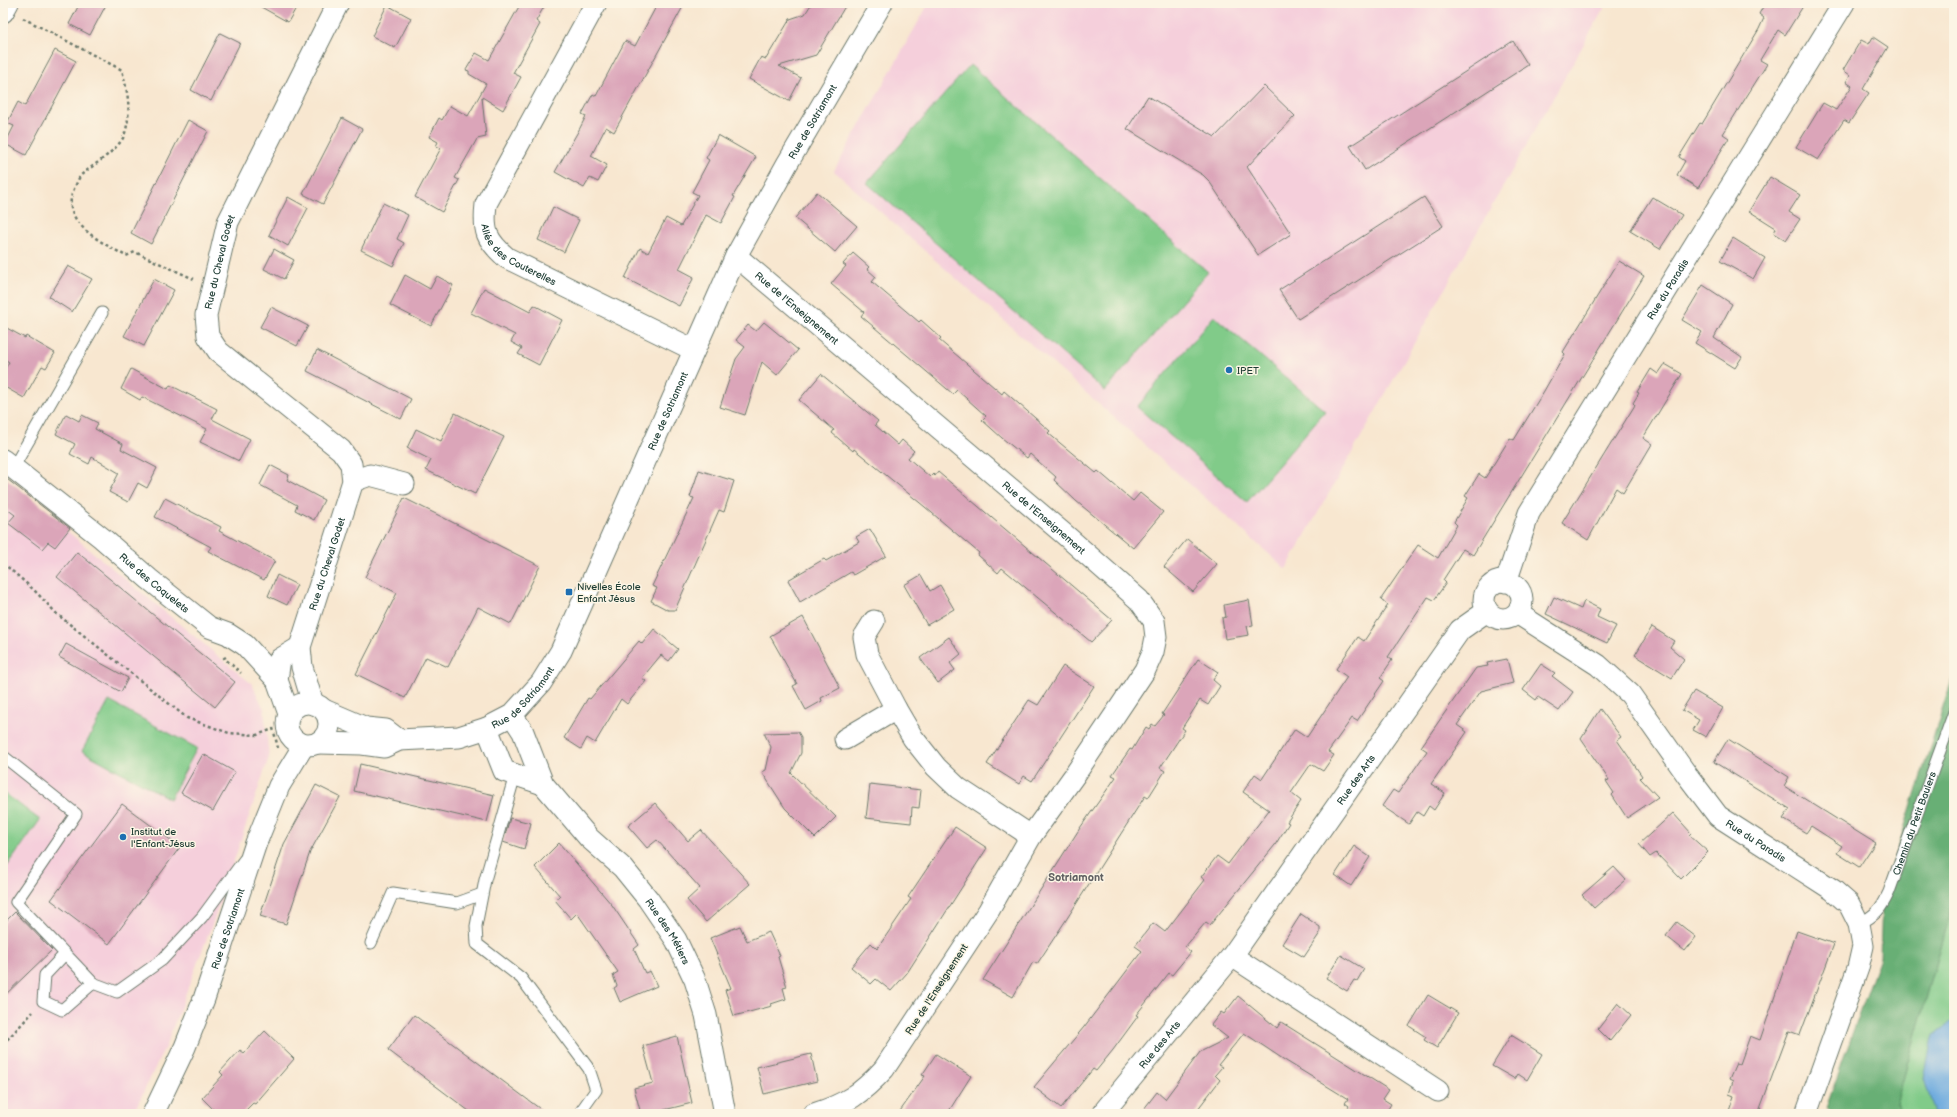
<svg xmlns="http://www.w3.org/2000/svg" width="1957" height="1117" font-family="'Balsamiq Sans',sans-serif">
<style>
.built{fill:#f5cfdb}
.green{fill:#81cb89;stroke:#50845e}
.forest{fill:#68af75;stroke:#447654}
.water{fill:#6ba9de;stroke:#457389}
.building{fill:#dba5b9}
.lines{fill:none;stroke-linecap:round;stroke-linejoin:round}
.service-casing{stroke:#6b786b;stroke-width:13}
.minor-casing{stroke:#6b786b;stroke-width:23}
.path{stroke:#6b786b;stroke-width:2.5;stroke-dasharray:3 3;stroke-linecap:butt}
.service{stroke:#fff;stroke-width:11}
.minor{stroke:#fff;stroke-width:21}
.poi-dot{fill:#1f6fb2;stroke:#fcf5e5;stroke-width:1.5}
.labels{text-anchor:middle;stroke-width:3;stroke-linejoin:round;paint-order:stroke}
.street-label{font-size:10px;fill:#1f3d34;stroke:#fcf5e5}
.poi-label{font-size:10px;fill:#1f3d34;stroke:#fcf5e5;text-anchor:start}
.neighbourhood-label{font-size:11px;font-weight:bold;fill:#616163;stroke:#fcf5e5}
</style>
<rect width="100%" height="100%" fill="#fcf5e5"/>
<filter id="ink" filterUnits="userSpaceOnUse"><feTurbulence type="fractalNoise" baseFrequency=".025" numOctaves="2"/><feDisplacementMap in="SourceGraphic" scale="8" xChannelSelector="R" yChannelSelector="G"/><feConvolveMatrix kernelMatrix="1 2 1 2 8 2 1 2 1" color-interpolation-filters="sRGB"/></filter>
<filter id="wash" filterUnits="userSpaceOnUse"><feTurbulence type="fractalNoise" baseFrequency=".012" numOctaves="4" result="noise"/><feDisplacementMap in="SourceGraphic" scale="16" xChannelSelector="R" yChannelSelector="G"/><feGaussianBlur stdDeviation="0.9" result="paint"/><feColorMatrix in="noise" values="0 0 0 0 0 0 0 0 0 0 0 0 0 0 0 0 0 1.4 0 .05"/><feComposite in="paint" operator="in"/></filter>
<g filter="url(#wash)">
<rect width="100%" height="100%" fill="#f8e7d0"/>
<g class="built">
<path d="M929,3h678l-321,566 -452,-398z"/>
<path d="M3,478l249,206 12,25 5,48 -54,160 -49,128 -33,69h-130z"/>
</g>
<g class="green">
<path d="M970,65l238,207 -103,119 -238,-208z"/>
<path d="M1214,316l111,95 -78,91 -110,-95z"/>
<path d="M109,701l88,47 -27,51 -88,-48z"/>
<path d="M3,792l37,28 -37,52z"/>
<path d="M1954,901v213h-52l-6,-10z"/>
</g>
<path class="forest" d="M1954,673v228l-58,203 6,10h-68l-8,-6 54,-151 2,-60z"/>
<path class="water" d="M1954,1020v94h-19l-11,-35 8,-42z"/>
<g id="blocks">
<g class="building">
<path d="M80,3h27l-17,32 -21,-11z"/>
<path d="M254,3h45l-11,19z"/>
<path d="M521,3h25l-10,18 4,3 -27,49 8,4 -18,33 -21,-13 4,40 -9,2 -22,39 4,2 -17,32 -27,-15 26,-49 -5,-2 2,-4 -9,-5 10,-19 3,2 8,-14 18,10 18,-32 -17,-10v-3l-3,-1 10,-17 13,7z"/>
<path d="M658,3h27l-71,129 -8,-5 -15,29 16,9 -9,17 -8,-4 -6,10 -29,-16 25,-44 6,-12 -4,-2 11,-20 3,2 29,-55 10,5z"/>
<path d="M812,3h35l-31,52 -37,11 22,12 -12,23 -40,-22 12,-22 5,2 24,-40 15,-5z"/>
<path d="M1765,3h40l-20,32 -7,-5 -18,30 7,4 -44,70 6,4 -31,50 -21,-13 8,-14 -6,-4 21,-34 2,1 57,-95 5,-11 -5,-4z"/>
<path d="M387,5l24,13 -16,30 -23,-12z"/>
<path d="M220,33l20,10 -29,58 -20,-11z"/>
<path d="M1873,37l15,10 -25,42 6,4 -20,30 -5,-3 -26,40 -22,-13 27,-44 13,7 16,-24 -6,-4 4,-7 -7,-5 18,-30 8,4z"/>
<path d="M1513,41l15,24 -163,105 -15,-24z"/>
<path d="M55,50l21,11 -50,94 -21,-11 9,-18 -7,-3 11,-21 7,4z"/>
<path d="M1264,86l31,30 -48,51 44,67 -33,21 -49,-74 -6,-6 -76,-46 21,-33 67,41z"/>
<path d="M342,118l20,11 -39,75 -20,-10z"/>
<path d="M188,120l20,11 -57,113 -20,-11z"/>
<path d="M718,135l38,22 -23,39 2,1 -14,26 -15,-8 -27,54 15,8 -15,29 -54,-28 15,-30 8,5 18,-35 15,8 17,-31 -6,-3 17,-32 -3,-2z"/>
<path d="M1770,177l30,18 -11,17 11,7 -14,21 -12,-7 2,-5 -27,-17z"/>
<path d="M817,192l40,34 -22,26 -40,-34z"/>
<path d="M288,197l20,11 -20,38 -19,-11z"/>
<path d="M1424,197l19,29 -145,93 -19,-29z"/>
<path d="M1652,197l30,18 -22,34 -30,-18z"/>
<path d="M383,203l25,12 -11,24 7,4 -11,23 -32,-16z"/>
<path d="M553,207l26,13 -15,32 -26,-12z"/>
<path d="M1733,238l32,20 -12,21 -33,-18z"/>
<path d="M274,249l20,11 -10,19 -20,-10z"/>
<path d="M853,253l16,14 -2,2 9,8 -4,5 47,40 2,-2 20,18 -2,2 63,54 2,-3 46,40 -2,2 48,40 2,-2 35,30 7,-8 23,19 -30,36 -57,-47 -22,-21 2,-3 -26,-23 -3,4 -25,-20 -20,-18 4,-4 -29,-26 -4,4 -92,-78 3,-4 -33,-28 15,-18 -3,-2z"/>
<path d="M1619,261l25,15 -171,279 -10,-6 -20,31 3,3 -12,17 -6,-3 -40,60 4,3 -12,18 4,3 -27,40 -5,-3 -24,34 6,3 -11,16 -12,-7 -20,29 10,8 -14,21 2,1 -14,22 -65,80 -4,-3 -21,25 6,5 -19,23 -3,-2 -33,42 2,1 -25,34 -17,21 -3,-2 -32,39 -27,-21 50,-60 58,-76 -7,-5 18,-23 12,9 40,-52 -4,-3 16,-21 11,8 41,-54 -26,-18 12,-18 7,5 33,-50 12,8 40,-60 -11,-8 22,-32 6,4 24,-36 -7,-6 37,-54 20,13 19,-33 -3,-3 14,-24 -3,-2 14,-22 6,4 25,-40 4,2 30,-49 21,-37 -2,-2z"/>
<path d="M68,266l24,13 -20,33 -23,-15z"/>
<path d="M405,275l25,14 7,-13 16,9 -22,41 -41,-21z"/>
<path d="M154,279l20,11 -30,56 -20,-10z"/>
<path d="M1703,285l29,19 -18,34 28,19 -7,11 -40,-25 7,-11 -20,-12z"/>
<path d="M484,288l46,24 4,-7 28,15 -23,45 -21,-11 4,-6 -11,-6 4,-7 -44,-22z"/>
<path d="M271,307l37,19 -11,20 -37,-19z"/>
<path d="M764,322l34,28 -21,25 -15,-13 -17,53 -25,-8 16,-48 9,-12 -9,-7 12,-15 8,6z"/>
<path d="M3,326l22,12 1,-2 29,17 -9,15 -4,-2 -18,32 -21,-12v-14l6,-10 -6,-4z"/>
<path d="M317,350l94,49 -10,20 -94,-48z"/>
<path d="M1665,364l17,10 -39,64 9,6 -29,49 -7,-5 -28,52 -26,-17 73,-118 -2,-2 6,-10 -2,-1 14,-23 7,5z"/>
<path d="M131,369l37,20 2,-4 47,24 -5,10 38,20 -11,22 -39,-19 7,-13 -65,-32 -2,3 -19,-11z"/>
<path d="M821,374l57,47 -3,4 23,20 4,-5 12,11 -6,7 22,19 3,-3 2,2 3,-4 174,148 -21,22 -89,-74 -4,5 -20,-18 1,-2 -54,-46 -71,-58 -1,2 -21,-18 2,-3 -35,-30z"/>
<path d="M455,413l49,24 -29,57 -49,-24 5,-10 -24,-12 9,-19 25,12z"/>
<path d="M66,414l13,7 3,-6 16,8 -3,6 28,15 -2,5 36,19 -10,20 -9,-5 -10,19 -19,-10 10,-19 -27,-16 -3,7 -19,-10 5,-10 -19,-10z"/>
<path d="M270,465l19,10 -2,5 37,20 -10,20 -19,-10 2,-5 -37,-20z"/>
<path d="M699,470l35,11 -10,31 -5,-2 -44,100h-7l-17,-9 6,-13 -5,-2 42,-88 -4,-1z"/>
<path d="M3,476l67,52 -15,19 -7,-5 -6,7 -34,-26 7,-8 -12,-9z"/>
<path d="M165,498l56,29 -2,4 56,30 -11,19 -56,-29 3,-4 -56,-30z"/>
<path d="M404,498l136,68 -29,58 -33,-17 -30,60 -22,-10 -21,41 -49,-24 41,-81 -32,-16z"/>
<path d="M870,529l16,27 -33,19 -2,-3 -51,30 -12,-22 36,-21 2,2 33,-19 -3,-5z"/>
<path d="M1187,539l30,25 -24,28 -29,-25z"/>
<path d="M77,552l158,130 -20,25 -158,-130z"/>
<path d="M277,575l20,10 -10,20 -19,-9z"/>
<path d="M921,575l9,16 10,-6 14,24 -27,16 -23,-40z"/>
<path d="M1554,597l27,12 3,-8 16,8 -3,8 19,9 -9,17 -61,-29z"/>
<path d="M1249,600l4,25 -6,1 2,9 -24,4 -3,-21 4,-1 -2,-12z"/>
<path d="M803,617l37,71 -19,10 1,3 -16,9 -13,-24 4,-2 -27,-48z"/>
<path d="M1652,627l22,14 -4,6 14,12 -12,19 -37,-23z"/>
<path d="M654,629l24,20 -9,12 -8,-6 -19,23 4,3 -19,23 -6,-5 -26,44 -8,-5 -6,11 -17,-11 24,-40 2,1 49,-58 3,3z"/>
<path d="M949,637l12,17 -11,9 5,7 -17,13 -18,-25z"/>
<path d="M66,644l62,34 -7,14 -62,-35z"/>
<path d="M1198,659l20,13 -5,8 7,6 -12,19 -8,-5 -18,28 3,2 -25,38 5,3 -17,27 -3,-2 -79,124 -29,44 -4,-2 -20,35 -30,-17 97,-152 36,-51 -4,-2 18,-26 2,1 14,-23 3,2 3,-5 3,2 9,-11 -2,-1z"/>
<path d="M1507,659l6,24 -32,8 -24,34 10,7 -36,52 14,9 -11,17 -5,-4 -6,10 -6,-4 -8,12 -27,-18 11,-16 5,3 29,-42 -6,-4 55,-79 12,-2 -1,-3z"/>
<path d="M1541,664l14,9 -3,3 21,16 -14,19 -21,-14 -2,3 -13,-10z"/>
<path d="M1063,666l31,20 -62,95 -8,-5 -5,8 -32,-20 42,-64 9,5z"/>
<path d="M1694,691l29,17 -17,29 -13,-7 6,-10 -17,-10z"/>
<path d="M1600,709l21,28 -4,3 25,36 -2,2 18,19 -31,21 -15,-23 2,-2 -8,-12 3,-1 -28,-41z"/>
<path d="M798,732l3,5v16l-10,20 45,44 -21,21 -30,-30 -23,-36 4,-2 5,-23 -7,-14z"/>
<path d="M1728,739l61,38 -5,9 91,57 -16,24 -22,-14 5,-7 -31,-20 -5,7 -23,-14 7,-10 -76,-47z"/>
<path d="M203,754l32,18 -22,39 -32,-18z"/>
<path d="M360,764l134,31 -7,27 -133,-31z"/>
<path d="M870,784l51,6 -2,18 -7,-1 -1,16 -45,-5z"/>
<path d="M316,785l24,12 -30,55 -24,72 -26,-8 24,-72z"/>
<path d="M655,803l33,38 13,-11 49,54 -44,38 -19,-22 13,-12 -43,-48 -10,8 -19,-22z"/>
<path d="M122,804l58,43 -71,97 -58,-44z"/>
<path d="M1673,813l18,20 -2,2 19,17 -27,27 -25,-26 -6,4 -11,-13z"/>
<path d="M510,818l21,5 -7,26 -21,-7z"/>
<path d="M955,827l32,21 -80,125 -16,18 -15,-12 -5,5 -20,-17 20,-24 6,6 34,-50 -3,-2z"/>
<path d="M559,843l53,62 27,40 -5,4 11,24 5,-2 7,15 -37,16 -6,-14 3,-2 -4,-11 5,-3 -41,-59 -6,6 -16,-19 5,-4 -25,-29z"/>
<path d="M1354,846l16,11 -19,29 -16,-11z"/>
<path d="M1614,867l12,13 -32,28 -12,-13z"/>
<path d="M15,912l37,38 -49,47v-73z"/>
<path d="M1301,914l19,13v6l-16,24 -22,-13z"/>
<path d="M1677,922l19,15 -11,14 -19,-15z"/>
<path d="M740,926l7,15 22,-9 11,24 -2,1 9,30 -4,1 3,11 -15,5 1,2 -38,10 -9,-26 6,-2 -21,-50z"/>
<path d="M1797,931l37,13 -34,91 -11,-4 -31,83h-30l6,-18 -5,-2 4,-13 -4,-2 7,-16 4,1 10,-28 10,4z"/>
<path d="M1341,955l23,14 -7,12 -3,-1 -7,11 -21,-13z"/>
<path d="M1428,995l30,18 -21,35 -13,-8 2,-3 -17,-11z"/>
<path d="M1238,996l39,32 4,-6 108,68 -6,9 8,5 -6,10h-41l5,-8 -4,-3 3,-4 -62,-38 -42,-28 -26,32 4,2 -7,8 5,5 -26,34h-54l17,-22 8,7 35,-47 28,-14 -17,-13 10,-13 3,2z"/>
<path d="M1618,1003l13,12 -21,26 -12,-12z"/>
<path d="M414,1015l102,76 31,23h-74l-85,-64z"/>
<path d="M265,1031l29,28 -39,45 -2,-1 -11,11h-24l-16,-16 21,-23 -3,-3 20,-22 4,3z"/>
<path d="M1511,1035l31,19 -15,26 -9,-6 -3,5 -23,-13z"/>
<path d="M677,1036l15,67 -28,7 1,4h-24l-7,-26 19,-5 -10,-37z"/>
<path d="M811,1054l6,27 -53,13 -7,-27z"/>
<path d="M936,1054l35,22 -24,38h-49l27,-38 -3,-1z"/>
</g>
</g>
</g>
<g filter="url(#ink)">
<use href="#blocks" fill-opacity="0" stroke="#6b786b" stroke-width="1"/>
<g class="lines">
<defs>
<g id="service">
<path d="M13,468l89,-155"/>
<path d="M3,756l73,58 -60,88 77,81 24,9 45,-32 40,-43 42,-57"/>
<path d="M515,775l-30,105 -9,46 1,18 44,34 68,91 7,21 -17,24"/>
<path id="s1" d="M1859,924c17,-9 22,-15 30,-32l65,-180"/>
<path d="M371,943l22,-50 64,10 25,-9"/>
<path d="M64,955l-19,20 -2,26 19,9 31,-27"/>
</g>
<g id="minor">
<path id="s2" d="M596,3l-110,201c-3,27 0,36 21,54l187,92"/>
<path d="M3,12l5,-9"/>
<path id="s3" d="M736,256l328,278 75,66 15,21 2,16 -3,15 -8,18 -71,106 -43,60 -42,74 -105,159c-23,25 -38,35 -70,45"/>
<path id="s4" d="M3,460l99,78 47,41 60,48 19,7 17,11 32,35 12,34"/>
<path d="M353,481l17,-6 34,9"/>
<circle cx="1503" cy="600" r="19"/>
<path id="s5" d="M1506,582l23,-69 315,-510"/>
<path id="s6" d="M1517,613l81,52 32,29 57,81 31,41 115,74 16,14 10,20 4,22 -5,22 -52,146"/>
<path d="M874,621l-10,16 3,17 29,55 17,29 23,29 22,21 73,48"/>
<path d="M277,680l3,-21 20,-12"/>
<circle cx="308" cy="724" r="21"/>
<path id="s7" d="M313,704l-11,-37 -2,-20 53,-166 -2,-17 -10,-14 -123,-99 -10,-15 -2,-21 22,-93 110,-219"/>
<path d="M324,710l42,18 20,2 13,10"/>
<path id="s8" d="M512,715l11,17 20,52 46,54 34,30 25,31 28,41 19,40 11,35 19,99"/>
<path d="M487,728l17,43 39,13"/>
<path d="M845,739l51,-30"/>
<path id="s9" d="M318,743l44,1 22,3 15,-7 60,-3 28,-9 25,-13 29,-32 20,-32 175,-395 51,-92 95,-161"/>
<path d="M1232,956l206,135"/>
<path id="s10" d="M153,1114l32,-67 19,-48 52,-156 23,-57 25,-41"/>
<path id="s11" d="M1102,1114l130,-158 228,-326 27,-19"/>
</g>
</defs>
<use href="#service" class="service-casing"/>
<use href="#minor" class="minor-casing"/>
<g class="path">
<path d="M23,18l99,52c6,23 10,43 2,66 -6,14 -32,30 -43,39 -3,4 -5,10 -7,14 -16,33 29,54 52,67l9,-4 59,27"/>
<path d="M3,563l31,27 23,24 130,104 42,15 28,2 16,-6"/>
<path d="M226,657l-2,1 17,15"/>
<path d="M273,728l5,20"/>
<path d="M3,1044l30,-32"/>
</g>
<use href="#service" class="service"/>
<use href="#minor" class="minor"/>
</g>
</g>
<g class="poi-dot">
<circle cx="1229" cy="370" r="4"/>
<rect x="565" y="588" width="8" height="8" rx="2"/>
<circle cx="123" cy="837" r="4"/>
</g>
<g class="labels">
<g class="street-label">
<text dy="4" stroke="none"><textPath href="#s9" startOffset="868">Rue de Sotriamont</textPath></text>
<text dy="4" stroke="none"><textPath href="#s2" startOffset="297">Allée des Couterelles</textPath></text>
<text dy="4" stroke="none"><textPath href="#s7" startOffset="519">Rue du Cheval Godet</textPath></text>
<text dy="4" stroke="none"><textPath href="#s5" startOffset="336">Rue du Paradis</textPath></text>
<text dy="4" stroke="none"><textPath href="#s3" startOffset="80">Rue de l'Enseignement</textPath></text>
<text dy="4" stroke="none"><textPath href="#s9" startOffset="544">Rue de Sotriamont</textPath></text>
<text dy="4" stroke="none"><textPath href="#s3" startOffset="404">Rue de l'Enseignement</textPath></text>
<text dy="4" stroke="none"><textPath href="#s7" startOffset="146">Rue du Cheval Godet</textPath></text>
<text dy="4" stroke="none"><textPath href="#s4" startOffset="195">Rue des Coquelets</textPath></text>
<text dy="4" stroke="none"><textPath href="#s9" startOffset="220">Rue de Sotriamont</textPath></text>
<text dy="4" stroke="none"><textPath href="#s11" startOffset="420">Rue des Arts</textPath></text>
<text dy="4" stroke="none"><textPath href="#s1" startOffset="118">Chemin du Petit Baulers</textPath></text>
<text dy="4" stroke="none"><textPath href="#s6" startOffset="335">Rue du Paradis</textPath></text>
<text dy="4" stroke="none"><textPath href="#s10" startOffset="200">Rue de Sotriamont</textPath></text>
<text dy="4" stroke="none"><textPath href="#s8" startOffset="270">Rue des Métiers</textPath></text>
<text transform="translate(936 989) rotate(-57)" y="4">Rue de l'Enseignement</text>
<text dy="4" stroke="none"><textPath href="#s11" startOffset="90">Rue des Arts</textPath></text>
</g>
<g class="poi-label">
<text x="1237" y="374">IPET</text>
<text x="577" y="590">Nivelles École<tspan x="577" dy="12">Enfant Jésus</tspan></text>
<text x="131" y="835">Institut de<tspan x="131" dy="12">l'Enfant-Jésus</tspan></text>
</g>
<g class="neighbourhood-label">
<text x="1076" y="881">Sotriamont</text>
</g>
</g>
<rect width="1957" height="1117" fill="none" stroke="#fcf5e5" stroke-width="16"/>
</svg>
